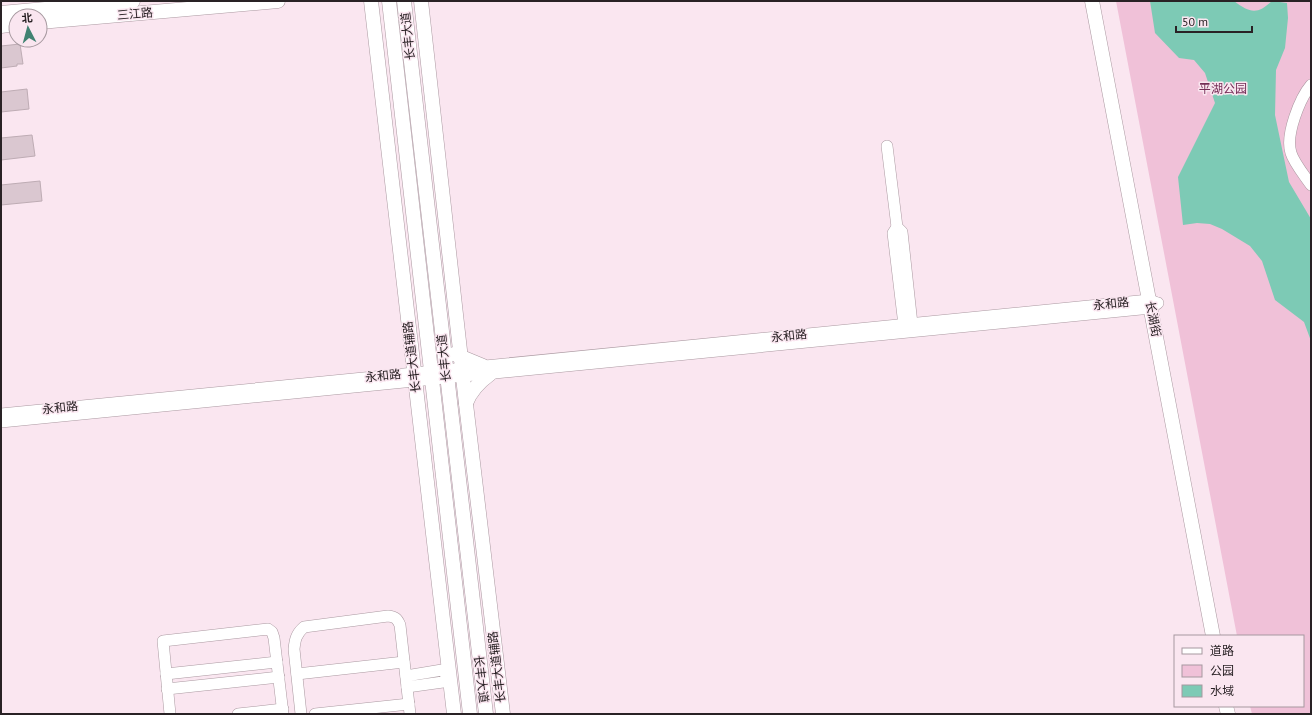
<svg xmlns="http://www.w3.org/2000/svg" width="1312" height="715" font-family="'PT Sans','Noto Sans SC',sans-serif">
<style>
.green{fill:#f0c1d8}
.water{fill:#7dcab5}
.building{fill:#dac7d0;stroke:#beacb4}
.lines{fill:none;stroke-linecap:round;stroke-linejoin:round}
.minor-casing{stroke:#ab99a1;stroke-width:12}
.major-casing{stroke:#ab99a1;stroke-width:15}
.minor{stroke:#fff;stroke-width:11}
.major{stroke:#fff;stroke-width:14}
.labels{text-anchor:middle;stroke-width:3;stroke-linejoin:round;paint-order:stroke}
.street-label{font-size:12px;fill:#292225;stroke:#fae6f0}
.park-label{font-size:12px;fill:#742d56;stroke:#fae6f0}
</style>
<rect width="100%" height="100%" fill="#fae6f0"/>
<path class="green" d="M1116,1h195v713h-59l-2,-8h53v-70h-66z"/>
<path class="water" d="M1150,1h84c16,12 23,14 38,0l15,2 1,15 -3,30 -9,22 -1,45 14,67 22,37v122l-7,-19 -29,-22 -13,-39 -12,-15 -28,-17 -12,-5 -13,-1 -14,2 -5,-48 37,-74 -10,-30 -11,-13 -15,-2 -24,-25z"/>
<g class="building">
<path d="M20,44l3,20h-6v2l-16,2v-22z"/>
<path d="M27,89l2,20 -28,3v-20z"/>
<path d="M32,135l3,21 -34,4v-22z"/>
<path d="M40,181l2,20 -41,4v-20z"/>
</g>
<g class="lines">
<defs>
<g id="minor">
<path d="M1311,85c-11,13 -26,50 -20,68 3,10 14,23 20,32"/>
<path d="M887,146l10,81 5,5 10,92 -2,6"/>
<path d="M897,227l-4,6 11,92 4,6"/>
<path d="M1,414l1148,-114 6,2"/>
<path d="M1,422l1150,-114 7,-5"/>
<path d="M166,674l111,-12"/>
<path d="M297,674l107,-12"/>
<path d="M406,676l36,-6 7,4 -6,8 -36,5"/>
<path d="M167,689l112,-12"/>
<path d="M170,714l-7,-73 105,-12 4,3 2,6 9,76"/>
<path d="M238,714l45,-5"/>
<path d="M301,714l-7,-65c1,-9 2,-15 10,-22l84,-11c7,1 9,2 12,9l10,89"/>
<path d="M315,714l94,-10"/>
</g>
<g id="major">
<path d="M371,1l83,713"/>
<path d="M389,1l81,713"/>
<path d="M404,1l82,713"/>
<path d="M421,1l45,403 37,310"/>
<path d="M1092,1l121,635"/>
<path d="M1,13l132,-12"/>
<path d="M40,22l238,-21"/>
<path d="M1,26l15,-2"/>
<path d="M454,354l29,12"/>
<path d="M466,403c5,-13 13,-21 24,-29"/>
<path d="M1226,706l2,8"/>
</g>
</defs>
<use href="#minor" class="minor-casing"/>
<use href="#major" class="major-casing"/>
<use href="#minor" class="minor"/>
<use href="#major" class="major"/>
</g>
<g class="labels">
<g class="street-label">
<text transform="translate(135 14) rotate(-5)" y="4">三江路</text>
<text transform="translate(408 36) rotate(-96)" y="4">长丰大道</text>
<text transform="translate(1111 304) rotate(-6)" y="4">永和路</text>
<text transform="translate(1153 319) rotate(79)" y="4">长湖街</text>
<text transform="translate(789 336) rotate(-6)" y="4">永和路</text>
<text transform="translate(412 357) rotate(-97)" y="4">长丰大道辅路</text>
<text transform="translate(444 358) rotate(-96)" y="4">长丰大道</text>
<text transform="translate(383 376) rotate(-6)" y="4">永和路</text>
<text transform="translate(60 408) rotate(-6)" y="4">永和路</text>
<text transform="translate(497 667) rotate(-97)" y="4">长丰大道辅路</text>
<text transform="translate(481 679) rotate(83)" y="4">长丰大道</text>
</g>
<g class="park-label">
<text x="1223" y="93">平湖公园</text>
</g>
</g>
<rect width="1312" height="715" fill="none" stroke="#292225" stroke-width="4"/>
<rect x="1174" y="635" width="130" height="72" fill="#fae6f0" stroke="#a6989f"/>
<rect x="1182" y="648" width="20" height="6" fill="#ffffff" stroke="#a6989f"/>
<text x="1210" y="655" font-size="12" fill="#292225">道路</text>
<rect x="1182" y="665" width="20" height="12" fill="#f0c1d8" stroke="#a6989f"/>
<text x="1210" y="675" font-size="12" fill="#292225">公园</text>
<rect x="1182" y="685" width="20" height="12" fill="#7dcab5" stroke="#a6989f"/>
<text x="1210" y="695" font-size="12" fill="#292225">水域</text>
<g transform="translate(28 28) rotate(354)"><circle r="19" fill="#fae6f0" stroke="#a6989f"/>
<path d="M0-3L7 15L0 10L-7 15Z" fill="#418272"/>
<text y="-6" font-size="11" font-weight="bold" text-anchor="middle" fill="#292225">北</text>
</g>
<path d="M1176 26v6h76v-6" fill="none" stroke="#292225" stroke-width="2"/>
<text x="1182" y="26" font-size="12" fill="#292225" stroke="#fae6f0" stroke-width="3" paint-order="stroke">50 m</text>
</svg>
